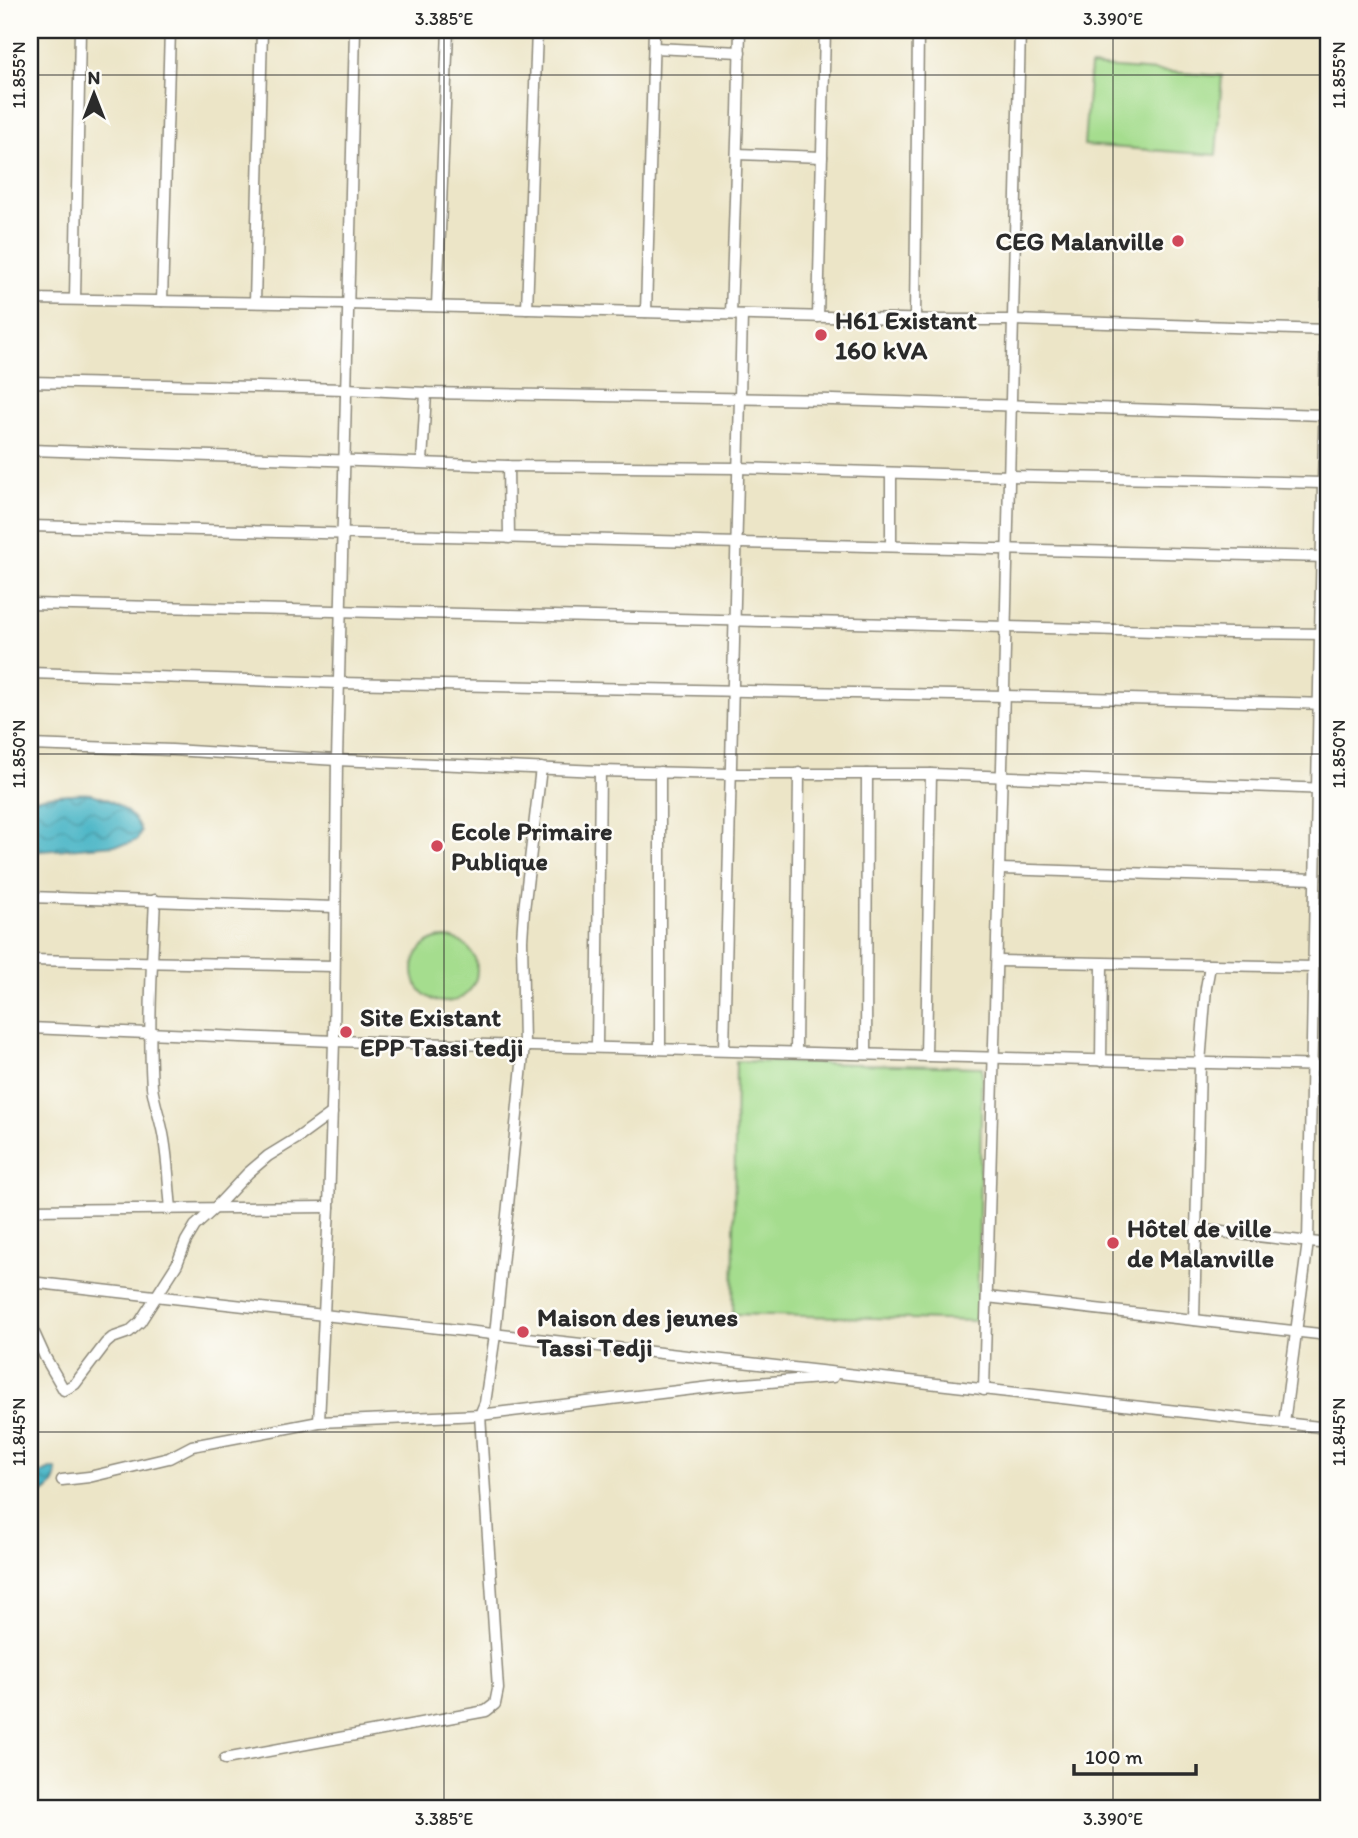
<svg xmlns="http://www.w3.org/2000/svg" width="1358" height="1838" font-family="Itim,sans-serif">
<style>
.pitch{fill:#a5dd8e;stroke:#68845c;stroke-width:2}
.water{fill:url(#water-waves);stroke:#3a7078;stroke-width:2}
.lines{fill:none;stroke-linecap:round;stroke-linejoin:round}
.street-casing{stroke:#8c8879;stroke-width:13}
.street{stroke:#fff;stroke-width:10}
.ticks{fill:none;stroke:#2b2b2b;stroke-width:2;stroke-opacity:0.45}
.poi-dot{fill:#d1495b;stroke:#fdfcf7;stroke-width:2.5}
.labels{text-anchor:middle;stroke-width:5;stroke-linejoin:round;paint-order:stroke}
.poi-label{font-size:26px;font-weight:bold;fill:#2b2b2b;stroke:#fdfcf7;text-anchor:start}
.neatline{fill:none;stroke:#2b2b2b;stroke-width:2.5}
.ticks-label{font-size:18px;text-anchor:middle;fill:#2b2b2b}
</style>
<defs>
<pattern id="water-waves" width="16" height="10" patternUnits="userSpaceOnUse" patternTransform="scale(1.75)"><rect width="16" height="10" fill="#49b5c6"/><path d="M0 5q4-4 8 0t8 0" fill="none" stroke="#3d93a1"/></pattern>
</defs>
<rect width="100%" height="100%" fill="#fdfcf7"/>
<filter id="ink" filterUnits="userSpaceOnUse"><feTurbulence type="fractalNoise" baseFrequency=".0143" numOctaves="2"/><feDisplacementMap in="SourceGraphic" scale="14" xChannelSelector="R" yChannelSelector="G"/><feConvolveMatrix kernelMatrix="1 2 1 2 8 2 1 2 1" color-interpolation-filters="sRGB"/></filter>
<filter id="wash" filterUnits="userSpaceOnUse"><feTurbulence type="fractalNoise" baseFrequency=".00686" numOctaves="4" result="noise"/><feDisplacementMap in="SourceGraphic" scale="28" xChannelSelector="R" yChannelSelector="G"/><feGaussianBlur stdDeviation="1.57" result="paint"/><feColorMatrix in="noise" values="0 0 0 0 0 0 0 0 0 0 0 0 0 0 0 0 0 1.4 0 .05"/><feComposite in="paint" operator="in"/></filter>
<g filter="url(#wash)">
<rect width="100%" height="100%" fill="#ece5c7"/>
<g class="pitch">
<path d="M1090,66l132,10 -6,79 -132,-10z"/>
<circle cx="445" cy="970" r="32"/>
<path d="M736,1061l246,6 -5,254 -244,-7z"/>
</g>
<g class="water">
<path d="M69,794c8,0 16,-1 23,0 20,5 43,19 49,38l-4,8 -10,4 -97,8v-52l18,-4z"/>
<path d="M50,1469h6c4,17 -14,25 -26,32v-22z"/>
</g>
</g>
<g filter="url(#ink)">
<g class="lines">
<defs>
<g id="street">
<path d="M654,48l86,4"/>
<path d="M737,154l85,3"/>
<path d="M30,299l318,5 589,16h76l315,10"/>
<path d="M75,299l5,-269"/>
<path d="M162,301l8,-271"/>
<path d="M255,302l7,-272"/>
<path d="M437,306l11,-276"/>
<path d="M527,309l10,-279"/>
<path d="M646,312l8,-282"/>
<path d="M731,314l7,-201 2,-83"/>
<path d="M818,317l7,-287"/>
<path d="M915,319l3,-289"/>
<path d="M30,382l316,7 80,4 407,7 491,15"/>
<path d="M30,450l478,16 229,2 273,8 199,4 113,3"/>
<path d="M422,462l4,-69"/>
<path d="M508,466l1,72"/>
<path d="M30,526l1298,31"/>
<path d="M891,546v-73"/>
<path d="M30,604l823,19 378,10 97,1"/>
<path d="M30,673l309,10 665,13 324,8"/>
<path d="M30,745l142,5 165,10 263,11 129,3h202l397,15"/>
<path d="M1000,869l315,10"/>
<path d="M30,897l304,10"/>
<path d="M155,900c-3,62 -7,126 -3,187 2,15 7,28 10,42 6,26 6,53 9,79"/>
<path d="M30,960l304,6"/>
<path d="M998,961l315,6"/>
<path d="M30,1028l304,13 994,25"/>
<path d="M597,1046l3,-275"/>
<path d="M660,1048v-276"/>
<path d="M724,1050c5,-245 10,-490 18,-735"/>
<path d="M796,1052l3,-279"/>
<path d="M866,1054l1,-280"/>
<path d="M926,1056l5,-282"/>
<path d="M1101,1061l1,-97"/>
<path d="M30,1210l299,-3"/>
<path d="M1195,1229l133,15"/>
<path d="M30,1282l1298,146"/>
<path d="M987,1297l341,38"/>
<path d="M1194,1320l6,-257 6,-75 4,-22"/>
<path d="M30,1324l15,33 19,33 11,-6 31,-41 6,-5 17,-6 11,-10 37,-58 9,-23 9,-15 20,-18 33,-35 20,-17 31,-19 33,-24"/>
<path d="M984,1390c15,-453 25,-907 36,-1360"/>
<path d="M319,1422l10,-215 5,-166 3,-281 18,-730"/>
<path d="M1284,1423l24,-181 20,-1009"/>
<path d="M62,1480l27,-3 80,-19 23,-12 127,-24 161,-7 239,-29 114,-9"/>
<path d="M225,1759l261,-48 9,-7 3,-15 -18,-274 5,-12 10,-68 29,-290 -2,-105 2,-30 17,-142"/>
</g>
</defs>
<use href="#street" class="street-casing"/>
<use href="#street" class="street"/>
</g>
</g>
<path class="ticks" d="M444,30v1778M1113,30v1778M30,75h1298M30,754h1298M30,1432h1298"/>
<g class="poi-dot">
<circle cx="1178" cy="241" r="7"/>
<circle cx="821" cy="335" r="7"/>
<circle cx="437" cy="846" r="7"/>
<circle cx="346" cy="1032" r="7"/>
<circle cx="1113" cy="1243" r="7"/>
<circle cx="523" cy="1332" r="7"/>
</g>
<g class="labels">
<g class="poi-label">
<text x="1164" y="250" text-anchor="end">CEG Malanville</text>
<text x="835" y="329">H61 Existant<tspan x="835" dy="30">160 kVA</tspan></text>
<text x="451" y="840">Ecole Primaire<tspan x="451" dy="30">Publique</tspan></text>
<text x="360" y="1026">Site Existant<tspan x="360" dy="30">EPP Tassi tedji</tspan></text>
<text x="1127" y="1237">Hôtel de ville<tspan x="1127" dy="30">de Malanville</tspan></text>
<text x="537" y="1326">Maison des jeunes<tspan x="537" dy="30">Tassi Tedji</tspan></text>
</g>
</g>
<rect width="1358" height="1838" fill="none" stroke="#fdfcf7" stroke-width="77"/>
<g transform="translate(94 94)" stroke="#fdfcf7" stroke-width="5" paint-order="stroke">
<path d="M0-5L12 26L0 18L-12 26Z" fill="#2b2b2b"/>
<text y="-10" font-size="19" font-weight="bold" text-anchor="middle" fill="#2b2b2b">N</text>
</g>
<path d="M1074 1764v10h122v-10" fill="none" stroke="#2b2b2b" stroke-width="3.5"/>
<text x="1085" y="1764" font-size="21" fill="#2b2b2b" stroke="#fdfcf7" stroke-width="5" paint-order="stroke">100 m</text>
<rect x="38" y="38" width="1282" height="1762" class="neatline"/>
<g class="ticks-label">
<text x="444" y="25">3.385°E</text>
<text x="1113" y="25">3.390°E</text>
<text transform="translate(19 75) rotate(-90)" y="6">11.855°N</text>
<text transform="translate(1339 75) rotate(-90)" y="6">11.855°N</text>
<text transform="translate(19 754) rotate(-90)" y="6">11.850°N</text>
<text transform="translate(1339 754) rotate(-90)" y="6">11.850°N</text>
<text transform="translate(19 1432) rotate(-90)" y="6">11.845°N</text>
<text transform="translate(1339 1432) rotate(-90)" y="6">11.845°N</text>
<text x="444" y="1825">3.385°E</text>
<text x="1113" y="1825">3.390°E</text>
</g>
</svg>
